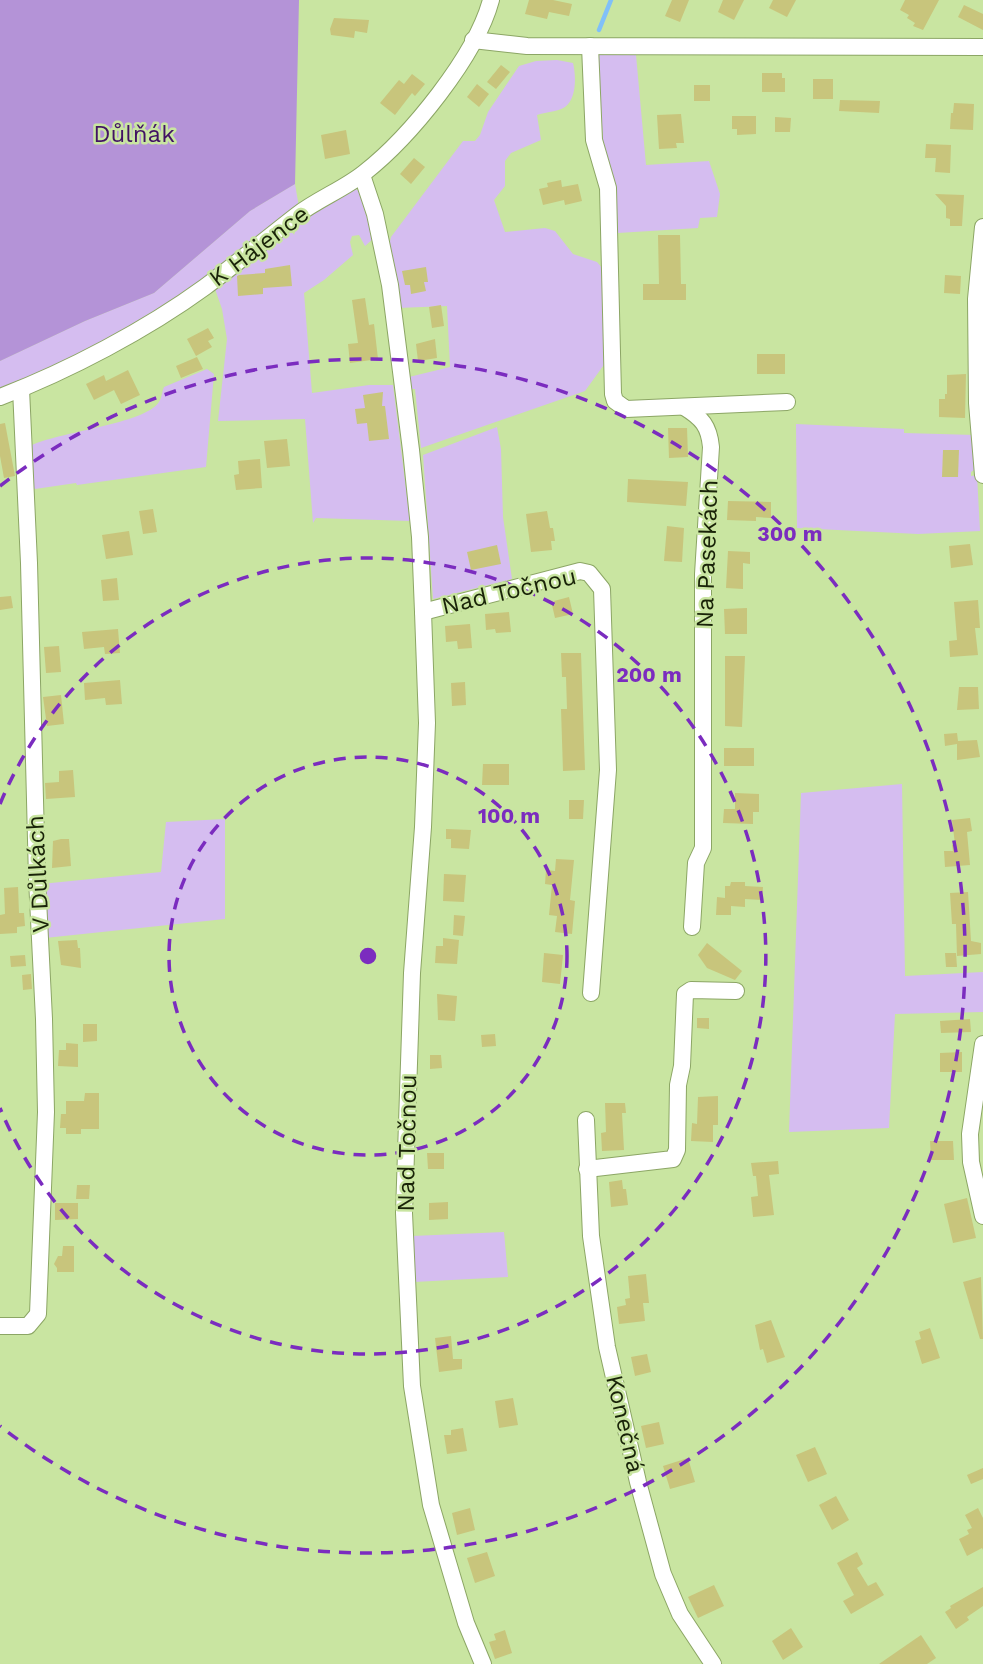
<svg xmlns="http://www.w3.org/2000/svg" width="983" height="1664" font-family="'Work Sans',sans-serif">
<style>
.green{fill:#d5bdf0}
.forest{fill:#b493d7}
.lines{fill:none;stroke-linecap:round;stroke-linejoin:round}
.stream{stroke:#80c0f8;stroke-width:4.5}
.building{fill:#c8c57c}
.street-casing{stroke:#8ca665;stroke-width:18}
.street{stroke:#fff;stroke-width:16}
.ring{fill:none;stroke:#7b2cbf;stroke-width:3.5;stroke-dasharray:12 9}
.labels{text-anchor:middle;stroke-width:5;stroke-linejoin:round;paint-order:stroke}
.park-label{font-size:24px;fill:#411263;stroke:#c9e5a1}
.street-label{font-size:24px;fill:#192308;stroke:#c9e5a1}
.centre{fill:#7b2cbf;stroke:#c9e5a1;stroke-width:3.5}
.ring-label{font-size:21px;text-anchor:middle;font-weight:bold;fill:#7b2cbf;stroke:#c9e5a1;stroke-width:5;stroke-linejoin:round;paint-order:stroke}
</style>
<rect width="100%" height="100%" fill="#c9e5a1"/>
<g class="green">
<path d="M598,55h38l10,110 63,-4 11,33 -3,23 -17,1 -2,10 -80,5 -2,-41 -13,-50z"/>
<path d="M557,60l16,3c3,12 4,35 -8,44 -8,5 -20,5 -28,8l4,25 -30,13 -6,8v25l-11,14 11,32 40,-4 10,3 18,23 24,8 6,7 3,93 -21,29 -164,57 -6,-59h-7l1,-12 41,-10 -3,-61 -49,2 -9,-62 2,-9 72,-96h12l5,-6 8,-23 31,-46 17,-5z"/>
<path d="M295,184l5,29 -95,74 -205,110v-36l85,-40 69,-28 96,-82z"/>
<path d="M356,189l4,3 15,45 -10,9 -6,-11 -7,1 -2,6 3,13 -29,25 -20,13 8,100 57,-8h24l17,136 -94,-3 -3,5 -8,-104 -87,2 9,-82 -5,-30 -8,-23 77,-57 3,6 3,-10 6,-6z"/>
<path d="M207,369l7,5 -8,93 -129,18 -1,-2 -41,6 -2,-2 -3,-41c27,-14 115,-22 129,-44 3,-4 3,-11 5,-15z"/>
<path d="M796,424l108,5v4l71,2 2,33 -6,4v4l6,-1 3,56 -62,3 -121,-6z"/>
<path d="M497,427l4,22 2,68 9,62 -79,20 -10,-144z"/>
<path d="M902,784l3,192 78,-4v40l-88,2 -6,114 -100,4 12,-339z"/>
<path d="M225,819v100l-180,19 -4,-54 120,-12 5,-50z"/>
<path d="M504,1232l4,45 -94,5 -2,-46z"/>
</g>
<path class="forest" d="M0,0h299l-4,184 -45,27 -96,82 -69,28 -85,40z"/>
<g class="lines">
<path class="stream" d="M599,30l12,-30"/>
</g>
<g class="building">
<path d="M529,0h24l19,4 -3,12 -20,-4 -2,7 -22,-5z"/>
<path d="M672,0h17l-9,22 -15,-6z"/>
<path d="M723,0h21l-10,20 -16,-8z"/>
<path d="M773,0h23l-9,17 -18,-9z"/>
<path d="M905,0h34l-16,30 -10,-4 2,-3 -8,-5 2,-3 -9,-5z"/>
<path d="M964,5l19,9v16l-25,-13z"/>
<path d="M334,18l35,2 -2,13 -12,-2 -1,7 -23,-3 -1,-6z"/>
<path d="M501,65l9,7 -14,17 -9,-7z"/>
<path d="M762,73h20v5h3v14h-23z"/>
<path d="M412,74l13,10 -10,12 -3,-3 -17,22 -15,-12 19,-23 5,4z"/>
<rect x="813" y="79" width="20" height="20"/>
<path d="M477,84l12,10 -10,13 -12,-10z"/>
<rect x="694" y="85" width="16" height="16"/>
<path d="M840,100l40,1 -1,12 -40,-2z"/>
<path d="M954,103l20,1 -1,26 -23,-1 1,-16h2z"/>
<path d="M681,114l3,29h-8l1,5 -18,1 -2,-34z"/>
<path d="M732,116h24v18l-19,1v-6h-5z"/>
<path d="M775,117l16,1 -1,14h-15z"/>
<path d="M346,130l4,24 -25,5 -4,-24z"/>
<path d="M926,144l25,1 -1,28 -15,-1 1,-14h-11z"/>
<path d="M414,158l11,9 -14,17 -11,-10z"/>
<path d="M561,180l1,7 16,-3 4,17 -17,4 -1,-5 -21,5 -4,-16 9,-2 -1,-4z"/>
<path d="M935,194l29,1 -2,31h-12v-7l-4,-1v-12z"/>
<path d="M658,235h22l1,49h5v16h-43v-16h16z"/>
<path d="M290,265l2,21 -29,2v6l-25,2 -1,-20 2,-1 26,-2v-4z"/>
<path d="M426,267l2,15h-4l2,9 -15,3 -1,-9h-5l-3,-14z"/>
<path d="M945,275l16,1 -1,18 -16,-1z"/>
<path d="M365,298l4,27 5,-1 4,35 -28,4 -2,-19 10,-1 -6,-43z"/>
<path d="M441,305l3,21 -12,2 -3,-21z"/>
<path d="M208,328l6,10 -6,3 4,6 -16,9 -9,-17z"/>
<path d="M435,339l2,19 -19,3 -2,-17z"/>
<rect x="757" y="354" width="28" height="20"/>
<path d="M197,357l6,12 -22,9 -5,-12z"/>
<path d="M128,370l12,25 -19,9 -7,-14 -20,10 -8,-16 18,-9 2,6z"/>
<path d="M966,374l-1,44 -26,-1v-18h6v-5h2v-19z"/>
<path d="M383,392l-1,14h3l4,33 -20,2 -2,-18 -10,1 -2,-15 10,-1 -2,-13z"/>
<path d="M5,423l10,53 -11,2 -4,-22v-32z"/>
<path d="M668,428h19l1,29 -19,1z"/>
<path d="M287,439l3,27 -23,2 -3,-27z"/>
<path d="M943,450h16l-1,27h-16z"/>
<path d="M260,459l2,29 -26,2 -2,-15 5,-1 -1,-13z"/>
<path d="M628,479l60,3 -2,24 -59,-4z"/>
<path d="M728,501l43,1v16l-15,-1v4l-29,-1z"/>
<path d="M153,509l4,23 -14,2 -4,-23z"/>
<path d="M547,511l3,17h3l2,13h-4l1,9 -21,2 -5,-38z"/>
<path d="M667,526l17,2 -2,34 -18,-1z"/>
<path d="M129,531l4,24 -27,4 -4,-24z"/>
<path d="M970,544l3,21 -22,3 -2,-22z"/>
<path d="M497,545l4,19 -30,6 -4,-18z"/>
<path d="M728,551l22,1v12l-7,-1v26l-17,-1z"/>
<path d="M117,578l2,22 -16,1 -2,-21z"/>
<path d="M11,596l2,12 -13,2v-13z"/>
<path d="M569,597l4,17 -18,4 -3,-13h3l-1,-4z"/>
<path d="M978,600l2,28h-5l3,27 -28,2 -1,-16 8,-1 -3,-38z"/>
<path d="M747,608v26h-22l-1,-25z"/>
<path d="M509,612l2,20 -15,1 -1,-4 -9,1 -1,-16z"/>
<path d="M470,624l2,24 -14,1 -1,-8 -11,1 -1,-16z"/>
<path d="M118,629l2,24 -15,1 -1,-7 -20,2 -2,-17z"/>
<path d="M59,646l2,26 -15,1 -2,-26z"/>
<path d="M561,653h20l4,117 -22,1 -2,-62h6l-1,-32h-4z"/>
<path d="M725,656h20l-3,71 -17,-1z"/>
<path d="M120,680l2,24 -16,1 -1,-7 -20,2 -1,-17z"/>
<path d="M465,682l1,23 -14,1 -1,-23z"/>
<path d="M959,687h19l1,22 -22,1z"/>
<path d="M61,695l3,29 -17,2 -4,-29z"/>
<path d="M957,733l1,8 19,-1 3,17 -23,3v-16l-12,2 -1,-12z"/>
<rect x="724" y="748" width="30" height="18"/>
<path d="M483,764h26v21h-27z"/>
<path d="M73,770l2,27 -29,2 -1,-16 14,-1v-11z"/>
<path d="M735,793l24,1v18h-6v12l-30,-1 1,-14h11z"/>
<path d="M569,800h15l-1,19h-14z"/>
<path d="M970,818l2,13 -5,1 3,33 -25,2 -1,-16h9l-1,-6 3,-1 -3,-24z"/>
<path d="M446,829l25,1 -2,19 -18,-1v-9h-5z"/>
<path d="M61,839h8l2,27 -19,2 1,-27z"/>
<path d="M556,859l18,1 -4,40 5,1 -3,33 -17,-2 2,-16 -8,-1 3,-30 -7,-1 1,-14 9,1z"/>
<path d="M444,874l22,1 -2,27 -21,-1z"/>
<path d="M731,882h14v4l18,1 -1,13 -17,-1v8l-14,-1v9h-15l1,-18 8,1v-12h5z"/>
<path d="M18,887l1,26h5l1,13 -8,1v6l-17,1v-19l5,-1 -1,-26z"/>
<path d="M968,892l3,49 10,2v11l-24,2 -1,-32h-4l-2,-31z"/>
<path d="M454,915l11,1 -2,20 -10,-1z"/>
<path d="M443,938l16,2 -2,24 -22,-1 1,-17h7z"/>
<path d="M77,940l1,8h2l1,20 -20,-3 -3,-24z"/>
<path d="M707,943l35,28 -7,9 -28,-12 -9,-13z"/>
<path d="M544,953l19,2 -3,29 -18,-2z"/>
<path d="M945,953h11l1,14h-11z"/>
<path d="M25,955l1,11 -15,1 -1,-11z"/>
<path d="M31,974l1,15 -9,1 -1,-15z"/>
<path d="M437,994l20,2 -2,25 -17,-1z"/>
<path d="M697,1018h12v11l-12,-1z"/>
<path d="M970,1019l1,13 -30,1 -1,-12z"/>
<path d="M83,1024h14v17l-14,1z"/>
<path d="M495,1034l1,12 -14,1 -1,-12z"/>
<path d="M66,1043l12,1v23l-20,-1 1,-16h7z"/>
<path d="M962,1052v20h-22v-19z"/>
<path d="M430,1055h11l1,13 -12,1z"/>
<path d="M85,1093h14v36h-18v5h-15v-6h-6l1,-14h5v-13h18z"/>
<path d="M718,1096v29h-5v17l-22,-1 1,-18 5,1 1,-27z"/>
<path d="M605,1103h20l1,10h-4l2,37 -22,1 -1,-18 5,-1z"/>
<path d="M930,1141h23l1,19h-23z"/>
<path d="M427,1153h17v16h-16z"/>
<path d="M778,1161l1,13 -10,1 5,40 -21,2 -2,-20 7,-1 -2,-20h-3l-2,-13z"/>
<path d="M622,1180l1,9h3l2,16 -17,2 -2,-25z"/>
<path d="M77,1185h13l-1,14h-13z"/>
<path d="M967,1198l9,40 -23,5 -9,-39z"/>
<path d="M448,1202v17l-19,1v-17z"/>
<path d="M55,1203h23v16l-23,1z"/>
<path d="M63,1246h11v26h-17v-4l-3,-4 4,-8h4z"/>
<path d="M646,1274l3,29h-6l2,18 -26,3 -2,-17 9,-2 -1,-6 5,-1 -2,-22z"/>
<path d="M981,1277l2,62h-3l-17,-57z"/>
<path d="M771,1320l14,37 -18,6 -4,-14 -3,1 -5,-25z"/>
<path d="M930,1328l10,30 -18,6 -7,-23 6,-2 -2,-7z"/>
<path d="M451,1336l2,23h9v10l-23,3 -4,-34z"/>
<path d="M647,1354l4,18 -16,4 -4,-19z"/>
<path d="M513,1398l5,27 -19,3 -4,-27z"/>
<path d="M659,1422l5,22 -18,4 -5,-22z"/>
<path d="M463,1428l4,23 -20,3 -3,-19h7v-5z"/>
<path d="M815,1447l12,27 -19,8 -12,-27z"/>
<path d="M688,1458l7,24 -25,7 -7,-23z"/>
<path d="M983,1468v11l-12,5 -4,-9z"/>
<path d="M836,1496l13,24 -17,10 -13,-25z"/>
<path d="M470,1508l5,22 -18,5 -5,-22z"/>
<path d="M978,1508l5,10v32l-1,-2 -15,8 -8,-17 10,-5 -2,-4 5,-2 -7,-13z"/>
<path d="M487,1552l8,24 -20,7 -8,-25z"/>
<path d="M857,1552l6,12 -6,4 11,18 8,-4 8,13 -33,19 -8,-13 11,-6 -17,-32z"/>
<path d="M714,1585l10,21 -26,12 -10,-21z"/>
<path d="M983,1587v19l-16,11 2,3 -13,9 -11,-17 6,-4 -1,-2z"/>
<path d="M791,1628l12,19 -20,13 -11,-19z"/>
<path d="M505,1630l7,23 -17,6 -6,-17 7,-2 -2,-6z"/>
<path d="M921,1635l15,23 -9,6h-48z"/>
</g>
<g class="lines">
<defs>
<g id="street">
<path d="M473,40l54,6 456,1"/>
<path d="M590,46l4,94 14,48 5,206 2,7 11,8 161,-7"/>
<path d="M362,175l13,39 15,71 21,165 9,87 3,75 4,111 -4,104 -11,146 -8,240 8,173 19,119 35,118 17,41"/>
<path d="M983,227l-7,72 1,104 6,72"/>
<path d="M0,397c68,-26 146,-67 205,-110 31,-23 61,-48 92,-72 21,-16 47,-26 67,-42 46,-36 112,-117 127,-173"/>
<path d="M684,407c18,11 25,19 27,40l-8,127v274l-7,15 -4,64"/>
<path d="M423,612l157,-41 9,2 13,16 6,181 -17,223"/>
<path d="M983,1044l-13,90 1,28 12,54"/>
<path d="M586,1120l5,116 16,111 31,135 25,92 17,40 33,50"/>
<path d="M587,1169l86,-10 4,-9 1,-65 4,-19 3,-72 6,-4 45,1"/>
<path d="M0,1326h28l10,-12 8,-202 -2,-93 -7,-140 -8,-316 -8,-174"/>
</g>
</defs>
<use href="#street" class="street-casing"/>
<use href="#street" class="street"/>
</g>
<g class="ring">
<circle cx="368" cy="956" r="199"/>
<path d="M0 804A398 398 0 1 1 0 1108"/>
<path d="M0 486A597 597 0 1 1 0 1426"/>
</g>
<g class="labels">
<g class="park-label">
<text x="134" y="142">Důlňák</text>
</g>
<g class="street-label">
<text transform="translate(259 246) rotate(-37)" y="8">K Hájence</text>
<text transform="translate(707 554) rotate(-88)" y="8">Na Pasekách</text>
<text transform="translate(509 591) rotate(-13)" y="8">Nad Točnou</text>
<text transform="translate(38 874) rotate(-93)" y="8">V Důlkách</text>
<text transform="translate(407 1143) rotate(-89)" y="8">Nad Točnou</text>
<text transform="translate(625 1424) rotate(77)" y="8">Konečná</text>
</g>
</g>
<circle cx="368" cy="956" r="10" class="centre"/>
<g class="ring-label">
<text x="790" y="541">300 m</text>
<text x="649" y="682">200 m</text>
<text x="509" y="823">100 m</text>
</g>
</svg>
